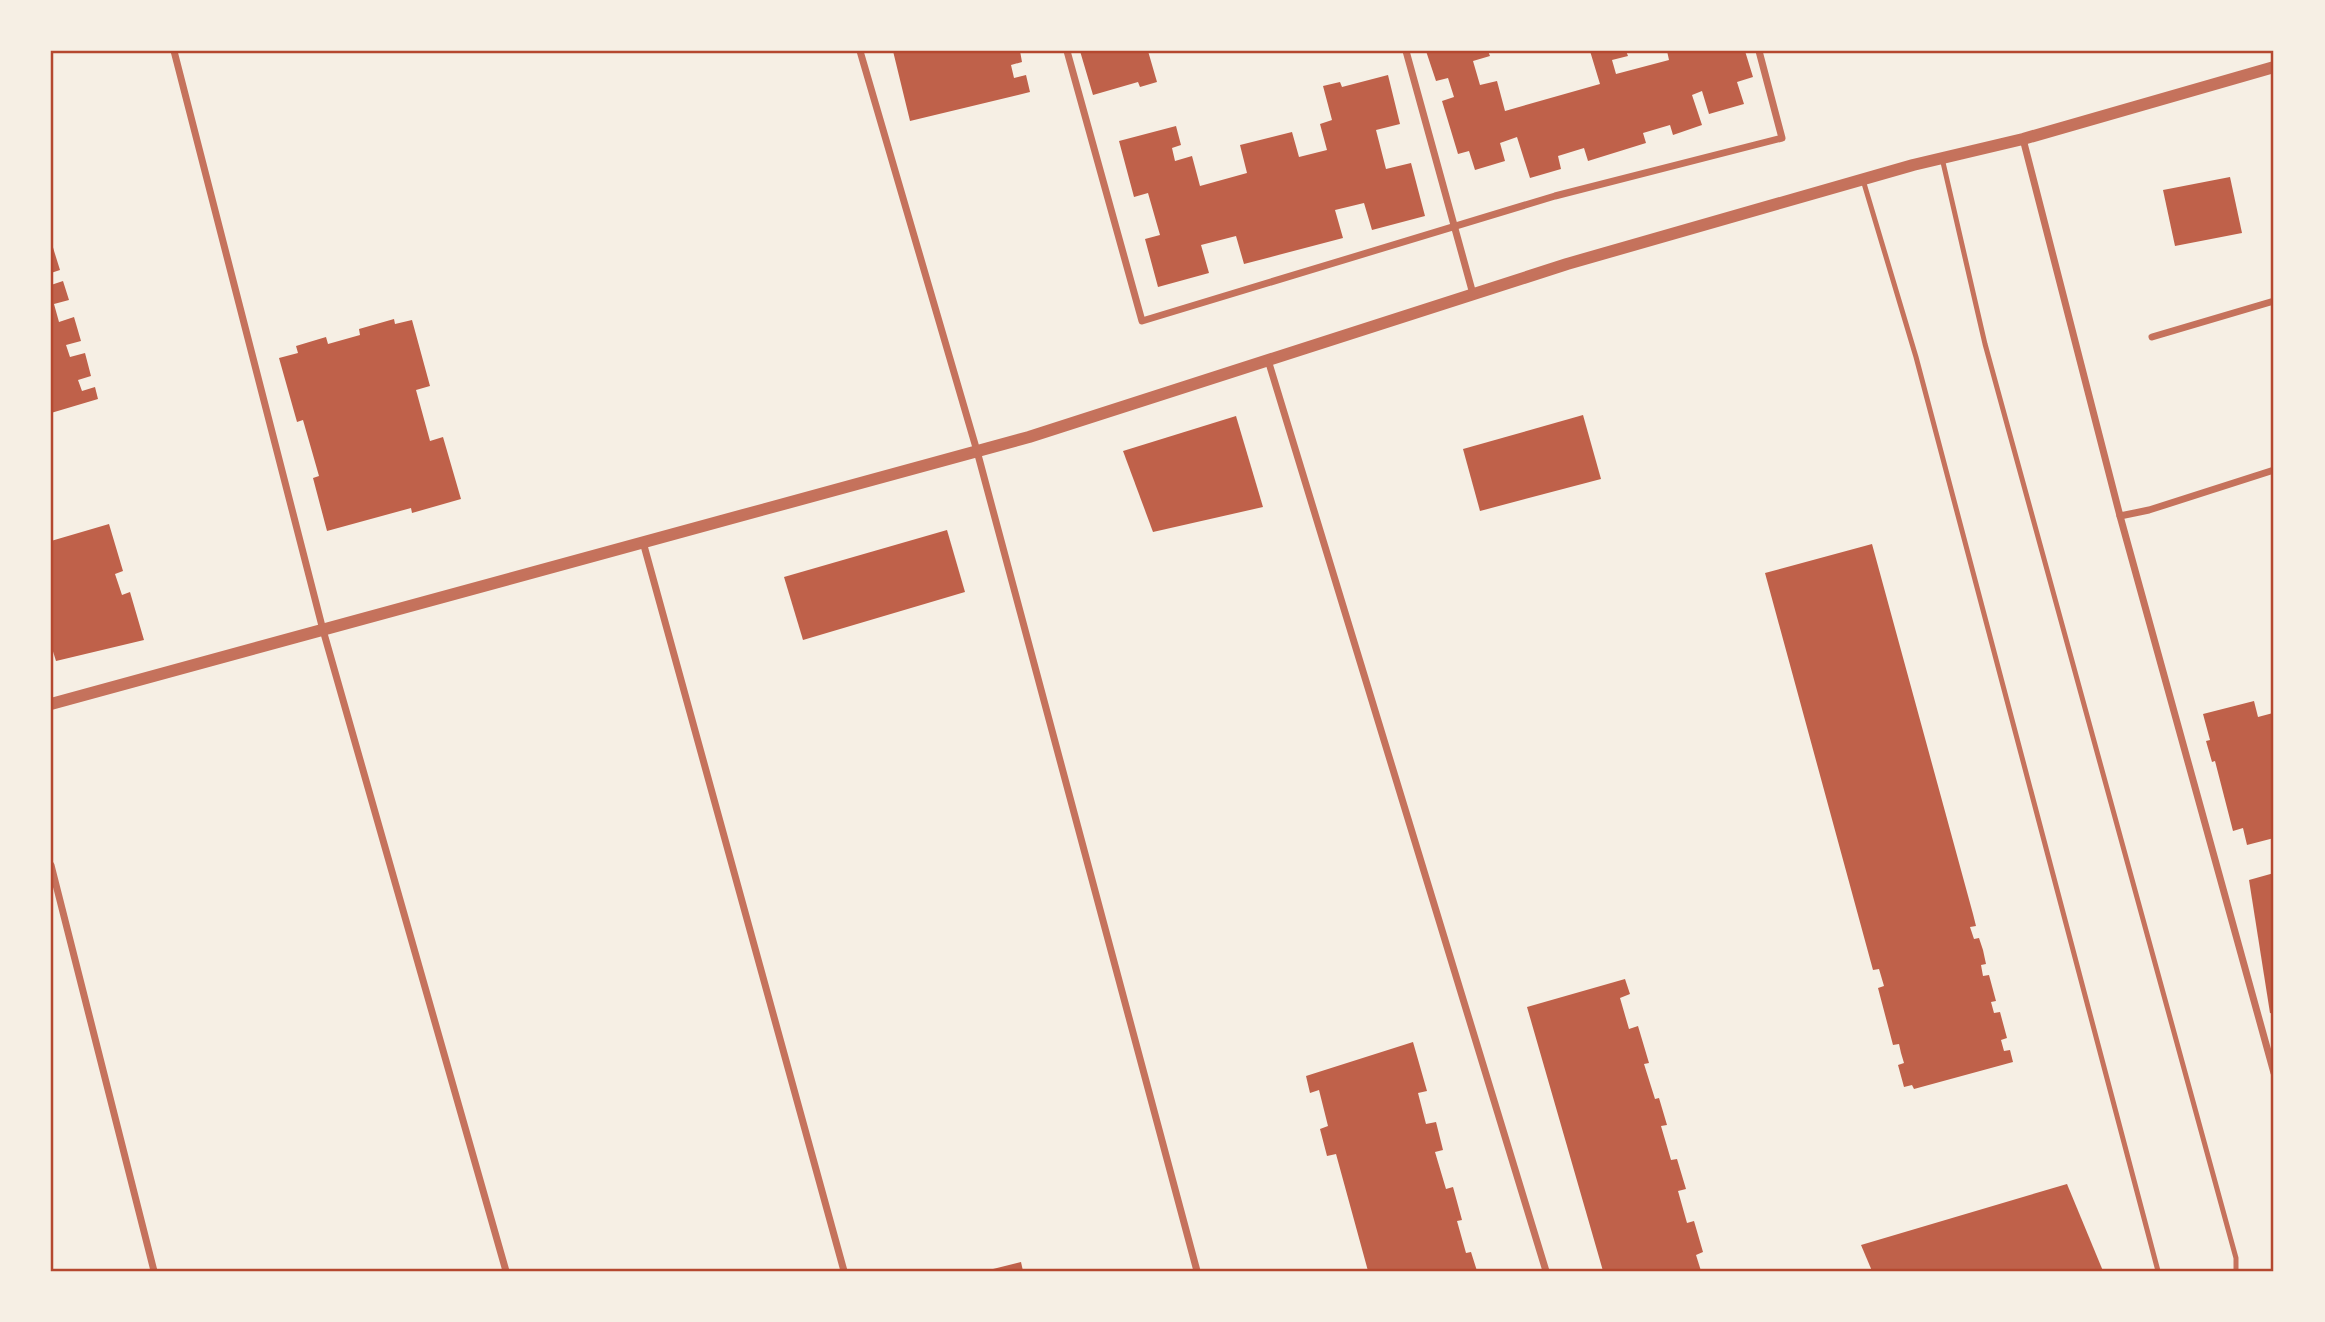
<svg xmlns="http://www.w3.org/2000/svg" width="2325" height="1322" font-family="'PT Sans Narrow',sans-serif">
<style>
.building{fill:#bf614a}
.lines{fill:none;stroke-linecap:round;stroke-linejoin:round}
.service{stroke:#c5725c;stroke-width:5}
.minor{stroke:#c5725c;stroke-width:7}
.tertiary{stroke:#c5725c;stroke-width:12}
.neatline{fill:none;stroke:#b5482f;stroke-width:2.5}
</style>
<rect width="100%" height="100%" fill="#f6efe4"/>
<g class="building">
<path d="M893,51h127l2,11 -11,3 3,13 12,-3 4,17 -120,29z"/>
<path d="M1080,51h68l9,31 -17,5 -2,-5 -45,13z"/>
<path d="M1426,51h62l2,5 -17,5 7,24 17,-4 8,30 95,-27 -10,-33h36l2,5 -16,4 4,14 53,-14 -2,-9h78l8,26 -16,5 7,22 -35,10 -7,-23 -10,4 10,30 -29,10 -3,-10 -27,8 3,10 -58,18 -4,-13 -26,8 3,13 -31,9 -13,-41 -17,6 5,18 -30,9 -6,-19 -11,3 -16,-53 12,-4 -6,-19 -12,3z"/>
<path d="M1388,75l12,49 -24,6 10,39 25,-6 14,53 -53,14 -8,-27 -29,7 8,28 -99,26 -8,-28 -35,9 8,28 -51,14 -13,-48 15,-4 -12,-42 -14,4 -15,-56 57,-15 5,19 -9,3 3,13 17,-5 8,30 47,-13 -7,-28 52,-13 7,25 28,-7 -7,-26 12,-4 -9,-34 17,-4 2,5z"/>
<path d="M2230,177l12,56 -67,13 -12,-56z"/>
<path d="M51,241l9,29 -9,3z"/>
<path d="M63,281l6,19 -15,4 5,18 15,-5 7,24 -15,4 4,12 15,-4 6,23 -13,4 4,11 13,-4 3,12 -47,14v-128z"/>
<path d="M394,319l1,5 17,-4 18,66 -14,4 14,51 13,-4 18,62 -49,14 -1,-5 -84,23 -14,-53 6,-2 -16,-56 -6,2 -18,-64 19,-5 -2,-7 30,-9 2,7 32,-9 -1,-6z"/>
<path d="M1583,415l18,64 -121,32 -17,-62z"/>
<path d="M1236,416l27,91 -110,25 -30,-81z"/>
<path d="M109,524l14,47 -8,3 7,21 8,-3 14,48 -88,21 -5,-16v-104z"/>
<path d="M947,530l18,62 -162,48 -19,-63z"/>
<path d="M1872,544l101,370 3,12 -6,1 4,12 5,-1 4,12 3,14 -5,1 2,11 6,-1 7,26 -5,1 3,11 6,-1 7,26 -6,2 3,11 6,-1 3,12 -99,27 -2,-4 -8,2 -6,-22 6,-2 -3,-10 -2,-9 -6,1 -15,-57 6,-2 -5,-17 -6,1 -108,-397z"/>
<path d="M2254,701l4,16 15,-4 1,4v121l-27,7 -4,-17 -10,3 -18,-70 -3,1 -6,-21 4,-1 -7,-26z"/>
<path d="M2274,873v141l-4,-1 -21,-133z"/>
<path d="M1625,979l5,15 -10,4 9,31 9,-3 11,37 -5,1 11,35 4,-1 8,27 -6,1 10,34 6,-1 9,30 -8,2 9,32 7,-2 9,31 -7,3 5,16h-98l-76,-264z"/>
<path d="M1413,1042l14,49 -9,2 8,31 10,-2 7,28 -8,2 11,37 7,-2 9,33 -5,1 9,32 5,-1 6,19h-109l-32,-117 -9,2 -7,-27 8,-3 -9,-36 -9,3 -4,-17z"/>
<path d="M2067,1184l36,87h-231l-11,-26z"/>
<path d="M1021,1262l2,9h-34v-1z"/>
</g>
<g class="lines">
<g class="service">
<path d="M1942,158l43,186 251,914v13"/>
<path d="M1863,180l53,177 242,914"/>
</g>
<g class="minor">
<path d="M174,51l149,579 183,641"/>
<path d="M860,51l117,400 220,820"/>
<path d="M1067,51l75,270 413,-125 227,-58 -23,-87"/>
<path d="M1406,51l67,243"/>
<path d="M2023,139l97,377 29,-6 125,-40"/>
<path d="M2152,337l122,-36"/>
<path d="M1268,360l278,911"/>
<path d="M2120,516l154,557"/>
<path d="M643,542l201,729"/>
<path d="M51,865l103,406"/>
</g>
<path class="tertiary" d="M51,704l978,-267 538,-173 346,-99 110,-26 251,-72"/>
</g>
<rect width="2325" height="1322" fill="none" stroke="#f6efe4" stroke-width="105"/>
<rect x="52" y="52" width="2220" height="1218" class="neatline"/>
</svg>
